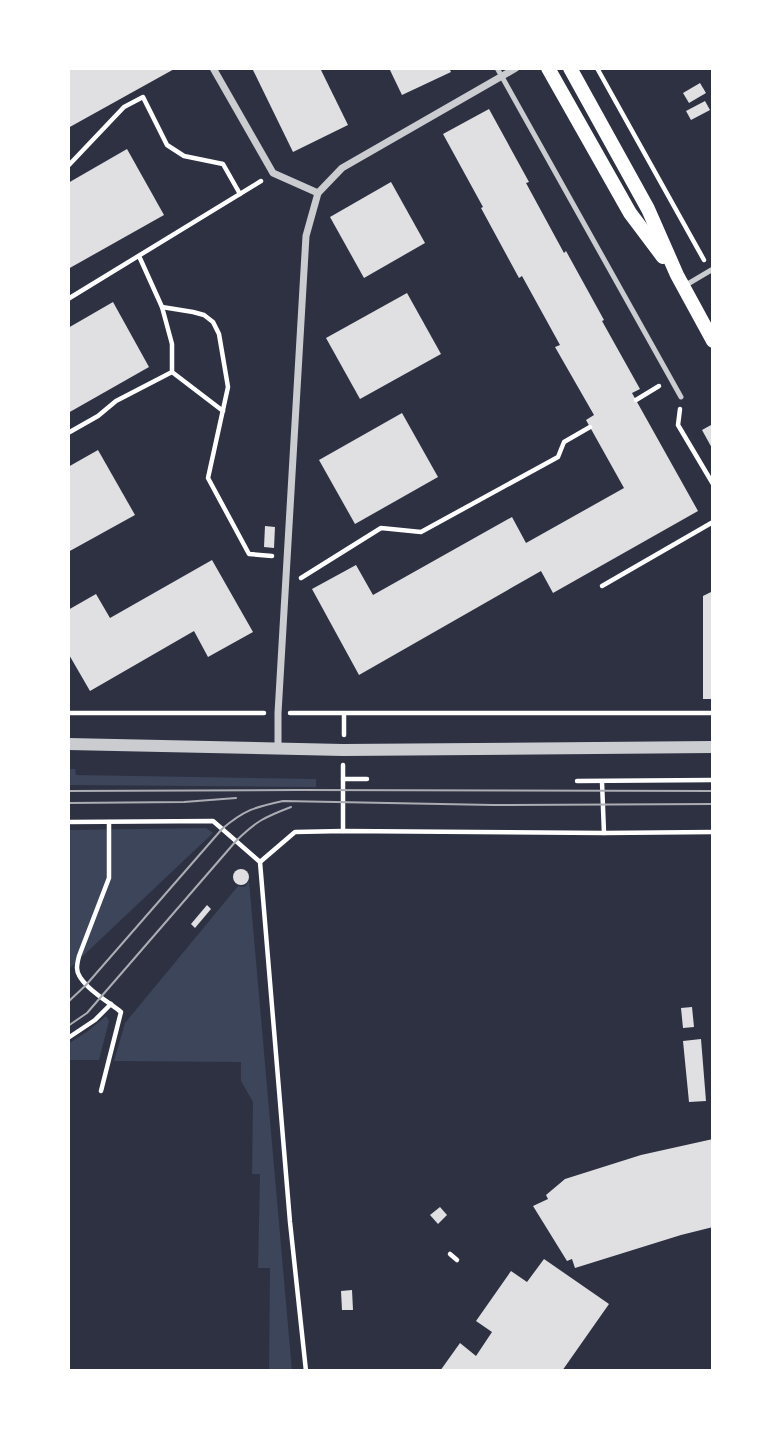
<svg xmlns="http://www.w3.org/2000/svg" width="781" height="1439" font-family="Manrope,sans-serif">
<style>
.green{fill:#3c4559}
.building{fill:#e0e0e3}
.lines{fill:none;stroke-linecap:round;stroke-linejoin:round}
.path{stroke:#fff;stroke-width:4.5}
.service{stroke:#caccd0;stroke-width:5}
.minor{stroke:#caccd0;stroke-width:7}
.tertiary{stroke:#caccd0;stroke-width:12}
.secondary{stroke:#fff;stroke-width:14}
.tram{stroke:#abadb3;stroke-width:2}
</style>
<rect width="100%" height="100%" fill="#2d3142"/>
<g class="green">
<path d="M68,769h7l1,6 240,4v8l-248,-2z"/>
<path d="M206,828l7,5 -145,137v-140z"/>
<path d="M249,881l43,490h-23l1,-103h-12l2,-94h-8l1,-72 -12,-21v-19l-127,-1 11,-38 113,-137 7,1z"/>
<path d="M106,1016l3,5 -10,39h-31v-16l20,-13z"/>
</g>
<g class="building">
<path d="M68,68h108l-108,60z"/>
<path d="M252,68h68l28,57 -55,27z"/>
<path d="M389,68h60l2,4 -49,23z"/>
<path d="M700,83l6,10 -17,10 -6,-10z"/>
<path d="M705,101l5,9 -19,10 -5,-9z"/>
<path d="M489,109l40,73 -3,1 38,70 2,-2 38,69 -2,1 38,68 -8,4 66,118 -145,82 -12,-22 -182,104 -47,-86 44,-24 17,30 139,-78 14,26 98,-55 -38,-68 8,-5 -39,-68 5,-2 -38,-69 -3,2 -38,-70 2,-1 -40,-73z"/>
<path d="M127,149l37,66 -96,54v-86z"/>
<path d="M391,182l34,61 -61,35 -34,-61z"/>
<path d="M407,293l34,61 -81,45 -34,-61z"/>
<path d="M113,302l36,65 -81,46v-85z"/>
<path d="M402,413l36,64 -83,47 -36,-64z"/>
<path d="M711,425l2,2v23l-11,-20z"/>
<path d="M98,450l37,65 -67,37v-85z"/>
<path d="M265,526l10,1 -1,21 -10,-1z"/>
<path d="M212,560l41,72 -45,25 -14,-26 -104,60 -22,-38v-43l28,-16 14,24z"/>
<path d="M713,591v108h-10v-103z"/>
<circle cx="241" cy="877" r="8"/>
<path d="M207,905l4,4 -16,19 -4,-4z"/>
<path d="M692,1007l2,20 -11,1 -2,-20z"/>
<path d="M701,1039l5,62 -17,1 -6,-61z"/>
<path d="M713,1139v88l-32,8 -106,33 -3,-9 -5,2 -34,-55 15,-7 -2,-4 19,-16 76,-24z"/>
<path d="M440,1207l7,8 -9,9 -8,-9z"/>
<path d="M544,1259l65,45 -47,67h-122l20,-28 16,13 16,-24 -16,-11 35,-50 16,11z"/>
<path d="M352,1290l1,20h-11l-1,-19z"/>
</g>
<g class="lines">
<g class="path">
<path d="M597,68l107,192"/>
<path d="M68,166l56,-59 19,-10 24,48 17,11 39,8 17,30"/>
<path d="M139,256l23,51 10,37v28l51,39"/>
<path d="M68,299l193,-118"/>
<path d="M162,307l31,5 11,3 9,7 6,12 9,53 -20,91 41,76 23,2"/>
<path d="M636,400l23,-14"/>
<path d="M680,409l-2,16 35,59"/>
<path d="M68,433l30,-17 18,-15 56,-29"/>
<path d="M301,578l80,-50 40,4 137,-75 6,-15 26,-15"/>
<path d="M602,586l111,-64"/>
<path d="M68,713h196"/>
<path d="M290,713h423"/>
<path d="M344,735v-21"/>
<path d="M343,779h24"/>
<path d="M577,781l136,-1"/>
<path d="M602,782l2,51"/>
<path d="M68,822l145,-1 47,41 30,360 16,149"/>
<path d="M343,831v-66"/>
<path d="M260,862l35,-30 48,-1 261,2 109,-1"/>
<path d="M68,1038l27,-18 16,-16"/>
<path d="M101,1091l20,-79c-12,-10 -44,-28 -44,-44 0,-4 1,-8 2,-12l30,-78v-56"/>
<path d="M450,1254l7,6"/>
</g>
<g class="service">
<path d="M497,68l184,329"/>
<path d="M686,285l27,-16"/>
</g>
<g class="minor">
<path d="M213,68l60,105 45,20"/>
<path d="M278,749v-36l28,-477 12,-43 24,-25 174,-100"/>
</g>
<path class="tertiary" d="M68,744l275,6 370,-3"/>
<g class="secondary">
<path d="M548,68l82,145 33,44"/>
<path d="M570,68l78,141 29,66 36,66"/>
</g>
<g class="tram">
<path d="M68,791l230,-1 415,1"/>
<path d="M68,803l116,-1 52,-4"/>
<path d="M68,1002l18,-17 136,-156c22,-19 33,-22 61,-28l210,4 220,-1"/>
<path d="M68,1026l19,-13 149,-172c20,-20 29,-24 55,-34"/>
</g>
</g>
<rect width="781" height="1439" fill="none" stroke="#ffffff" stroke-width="140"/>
</svg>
